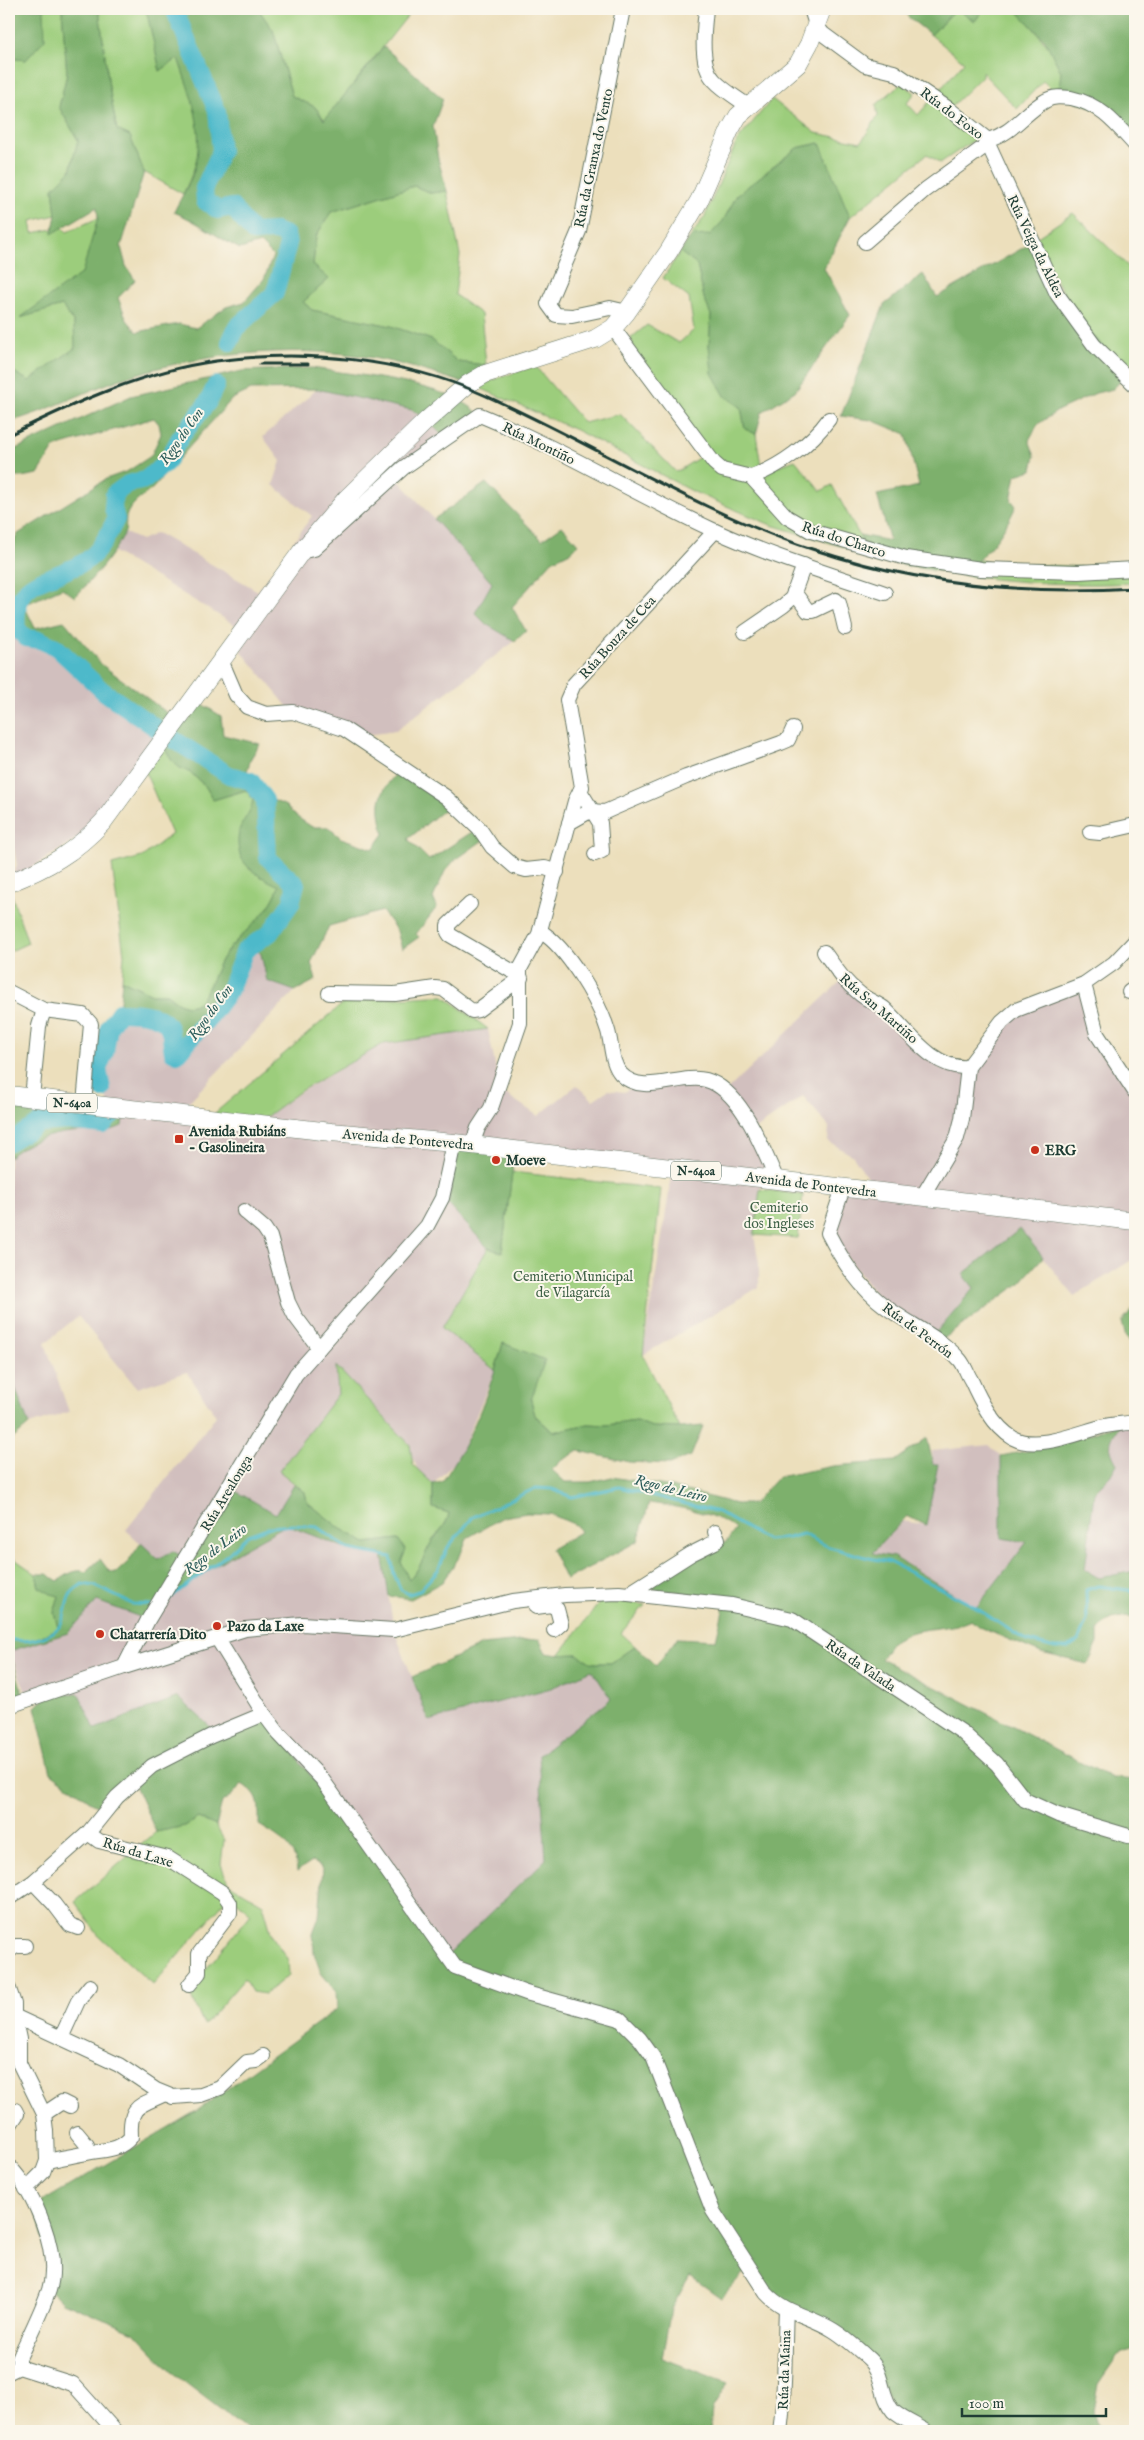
<svg xmlns="http://www.w3.org/2000/svg" width="1144" height="2440" font-family="'IM FELL English',serif">
<style>
.industrial{fill:#d1bfbe}
.green{fill:#9ccd7c;stroke:#5e8558}
.forest{fill:#7db06c;stroke:#4e7650}
.lines{fill:none;stroke-linecap:round;stroke-linejoin:round}
.stream{stroke:#4eb9ca;stroke-width:3}
.river{stroke:#4eb9ca;stroke-width:18}
.minor-casing{stroke:#677664;stroke-width:16}
.major-casing{stroke:#677664;stroke-width:19}
.minor{stroke:#fff;stroke-width:14}
.major{stroke:#fff;stroke-width:18}
.rail{stroke:#1f3d34;stroke-width:3}
.poi-dot{fill:#c8321e;stroke:#fbf7ec;stroke-width:2}
.labels{text-anchor:middle;stroke-width:4;stroke-linejoin:round;paint-order:stroke}
.shield{fill:#fbf7ec;stroke:#61756b;stroke-width:1}
.shield-label{font-size:12px;font-weight:bold;fill:#1f3d34}
.street-label{font-size:14px;fill:#1f3d34;stroke:#fbf7ec}
.poi-label{font-size:14px;font-weight:bold;fill:#1f3d34;stroke:#fbf7ec;text-anchor:start}
.park-label{font-size:14px;fill:#3e6146;stroke:#fbf7ec}
.water-label{font-size:15px;font-style:italic;fill:#2b5c5a;stroke:#fbf7ec}
</style>
<rect width="100%" height="100%" fill="#fbf7ec"/>
<filter id="ink" filterUnits="userSpaceOnUse"><feTurbulence type="fractalNoise" baseFrequency=".02" numOctaves="2"/><feDisplacementMap in="SourceGraphic" scale="10" xChannelSelector="R" yChannelSelector="G"/><feConvolveMatrix kernelMatrix="1 2 1 2 8 2 1 2 1" color-interpolation-filters="sRGB"/></filter>
<filter id="wash" filterUnits="userSpaceOnUse"><feTurbulence type="fractalNoise" baseFrequency=".0096" numOctaves="4" result="noise"/><feDisplacementMap in="SourceGraphic" scale="20" xChannelSelector="R" yChannelSelector="G"/><feGaussianBlur stdDeviation="1.12" result="paint"/><feColorMatrix in="noise" values="0 0 0 0 0 0 0 0 0 0 0 0 0 0 0 0 0 1.4 0 .05"/><feComposite in="paint" operator="in"/></filter>
<g filter="url(#wash)">
<rect width="100%" height="100%" fill="#ecdfbc"/>
<g class="industrial">
<path d="M317,389l95,21 15,10 18,18 -50,38 97,107 -6,41 29,17 -120,90 -41,6 -67,-31 -45,-54 -7,-27 -121,-73 11,-19 16,7 16,-7 101,58 54,-75 -39,-31 8,-24 -18,-24z"/>
<path d="M9,626l18,18 25,4 51,49 58,45 -58,80 -94,60 8,-16 -8,-46z"/>
<path d="M252,944l9,9 7,27 27,11 -118,123 79,10 46,-33 81,-47 105,-15 12,61 38,26 39,-31 16,15 15,-10 16,2 13,-9 58,-4 25,18 123,-118 96,83 28,5 49,-57 68,-26 13,50 38,58v166l-61,38 -54,-67 -56,44 10,15 -42,49 -46,-30 -58,-74 15,-45 25,3 2,-10 -17,-25 -25,-15 1,-14 -26,-31 -50,35 17,42 -10,16 -6,46 5,28v24l-116,68 30,-187 -213,-28 -12,64 40,44 -46,80 53,42 -37,89 -25,25 -15,-14 -14,-32 -68,-71 2,27 -59,77 15,14 -18,30 -46,-27 -44,71h-28l-32,-29 90,-114 -29,-44 -50,16 -59,-72 -33,27 24,69 -40,13 -20,-54v-229l94,-17 9,-10 -14,-46 11,-42 10,-15h19l27,10 5,8 3,21 4,2 35,-39 17,-23 16,-41z"/>
<path d="M1135,1423v148l-36,7 -14,-8 9,-78 16,-16v-35l10,-17z"/>
<path d="M989,1445l12,11v82l26,4 -46,69 -86,-54 -23,-4 31,-32 23,4 12,-61h-5l-1,-13z"/>
<path d="M286,1525l62,24 34,5 12,76 35,91 122,-33 41,-18 20,28 -73,57 7,104 -99,97 -269,-259 -83,32 -17,-36h-52l-16,-42 58,-18 29,-32 68,1 42,-33z"/>
</g>
<g class="green">
<path d="M44,9h18l5,65 -8,33 19,33 -8,31 -17,17 3,27 -25,6 2,12 20,-4 -1,4 10,-6 5,5 31,-14 -15,55 -61,44 40,-11 12,17 1,25 -46,33 -20,-12v-311l17,2z"/>
<path d="M99,9h48l13,62 18,-13c8,24 20,50 22,76 1,20 -8,42 -17,60l-39,-22 -14,-36 -13,-6 -8,-43z"/>
<path d="M258,9h155l-88,111 -10,-13 -23,-11 -19,-66z"/>
<path d="M956,9l19,12 9,-12h35c10,18 40,43 42,64 1,7 -2,16 -3,23l-15,-15 -26,28 -35,-37v4l-33,33 30,28 -39,26 -13,-9 -77,63 -31,-74 -22,5 -60,47 -14,26 -13,15h-19l14,-20 32,-75 35,-42 44,34 45,9 17,-26 -2,-11 26,-22 13,10 -8,10 11,12 46,-53 -33,-27z"/>
<path d="M414,186l17,7 16,-2 13,64 -5,40 26,19 5,51 -28,-3 -26,-22 -41,-14 -79,-16 -9,-8 26,-23 -16,-14 3,-29 15,-24z"/>
<path d="M1073,213l62,60v87l-14,11 -27,-26 -61,-105z"/>
<path d="M680,252l17,13 7,33 7,17 -2,31 21,54 11,7 4,22 11,5 6,38 33,-12 26,31 11,-6 38,70 -99,-30 -77,-33 -118,-62 -101,-44 60,-20 49,57 36,-9 56,58 29,-18 -67,-92 -7,-24 16,-13 32,18 15,-13 -5,-32 -26,-20z"/>
<path d="M980,560l12,3 143,6v14c-58,3 -117,0 -174,-8z"/>
<path d="M161,742l19,26 11,5 15,14 7,13 33,-10 7,9 -2,12 -12,19 10,39 30,17c-10,32 -41,46 -58,74 -6,11 -16,42 -28,45 -11,3 -19,-5 -26,-11h-15l-30,-14 2,-25 -12,-90 30,-8 30,-23 -29,-67z"/>
<path d="M9,887l19,56 -19,9z"/>
<path d="M433,996h11l44,33 -105,15 -81,46 -46,34 -47,-6 137,-117z"/>
<path d="M512,1172l149,17 -18,166 37,73 -28,-1 -16,-6 -29,4 -19,-1 -35,8 -18,-17 -4,-15 -28,-57 -8,27 -53,-42 46,-80 14,4z"/>
<path d="M760,1189l43,6 -5,43 -44,-3z"/>
<path d="M336,1366l74,79 3,20 20,19v24l16,5c-2,13 -12,19 -18,30 -8,14 -11,27 -23,38l-7,-19 -3,-23 -32,4 -25,-14 -34,-27 -2,-10 -26,-21 59,-77z"/>
<path d="M9,1555l27,19 3,13 20,9 -5,16 4,16c-17,9 -30,16 -49,11z"/>
<path d="M621,1601l24,4 -24,28 14,13 -24,17h-19l-15,-9 -18,1 41,-53z"/>
<path d="M198,1818l18,8 8,14 -3,24 7,19 35,21 9,32 16,24 1,15 -24,19 -13,-2 -8,-13 -40,46 -15,-35 62,-76 -21,-19 -77,90 -55,-50 -23,-33 81,-70 29,-6z"/>
</g>
<g class="forest">
<path d="M9,9h35l1,30 -19,21 -17,-2z"/>
<path d="M62,9h37l10,78 8,43 13,6 14,36 -23,75 5,19 9,14 -17,18 9,22 10,12 42,-8 17,4 30,-21 18,-5 20,-23 9,-23 -13,-13 -20,6c-23,-12 -43,-28 -66,-37 6,-13 16,-28 20,-42 12,-41 -3,-73 -16,-112l-18,13 -14,-62h112l15,21 19,66 23,11 9,13 60,-73 59,52 -10,27 5,33 9,32 -16,2 -17,-7 -83,26 -15,24 -3,29 16,14 -26,23 9,8 79,16 41,14 26,22 28,3 -18,19c-27,-8 -53,-17 -80,-23 -77,-18 -180,-9 -255,14 -43,13 -81,35 -124,47v-53l20,12 46,-33 -1,-25 -12,-17 -42,12 62,-45 16,-55 -1,-11 -45,27 4,-19 -3,-27 17,-17 8,-31 -19,-33 8,-33z"/>
<path d="M912,9h72l-9,12 -19,-12 -25,26 -24,-19z"/>
<path d="M1015,9h120v136l-35,-35 -42,-14 3,-24 -16,-32z"/>
<path d="M820,143l30,74 -26,51 26,47 -55,76 -33,21 -6,22 -11,-5 -4,-22 -16,-11 -13,-23 -3,-27 2,-31 -7,-17 -7,-33 -17,-13 11,-16 19,-1 13,-14 14,-26 60,-47z"/>
<path d="M1028,245l26,42 72,88 -13,14 -17,4 -37,17 -21,14 -9,16 6,16 -3,14 -16,5 -5,25 5,6c-13,29 -31,50 -55,69l-54,-9 -37,-11 -11,-20 31,6 -13,-46 42,-9 -13,-52 -35,-14 -30,-4 43,-111 39,-31 14,23z"/>
<path d="M312,368c43,7 139,15 168,47l-35,23 -18,-18 -15,-10 -95,-21 -66,1 -19,9 -80,90c-9,7 -23,16 -26,28 -1,7 1,13 -3,19 -13,23 -30,42 -48,61l-13,-9 -38,17 11,23 29,-7 38,44 75,55 11,1 14,-17 19,12 2,19 37,9 -9,14 -4,13 26,29 13,6 11,11 15,10h16l13,11 32,11 11,-15c-8,-34 -6,-40 17,-66l51,35 -44,36 21,21 46,-30 11,8 -32,23 -9,10 -12,27 4,9 -21,27 3,3 -17,12 -5,-18 -15,-20 -53,15 -18,37 5,17 -21,11 -28,-10 -6,-27 -9,-9c-14,17 -14,31 -25,48 -14,21 -34,36 -46,58l-8,1c-1,-8 -1,-17 -4,-24 -7,-15 -36,-16 -50,-16l3,-32 30,14h15c7,6 15,14 26,11 12,-3 22,-34 28,-45 17,-27 48,-42 58,-74 -25,-12 -46,-23 -40,-54 2,-12 12,-17 14,-33l-7,-9 -33,10 -7,-13 -15,-14 -11,-5 -8,-7 -11,-19 -58,-45 -51,-49 -25,-4 -18,-18v-76l9,-16 88,-55 22,-8 23,-15 10,-22 -2,-10 -5,-6 -99,29 -17,27 -17,3h-12v-25l122,-56 111,-25z"/>
<path d="M486,483l56,57 20,-14 16,18 -6,7 -20,10 -40,46 14,24 -11,10 -29,-17 -11,-11 17,-30 -58,-64z"/>
<path d="M9,1108l114,11 -1,7c-16,8 -33,4 -50,6 -24,2 -45,10 -63,25z"/>
<path d="M459,1144l56,6 -13,102 -14,-4 -40,-44z"/>
<path d="M1020,1229l23,28 -24,27 -80,58 -7,-5 42,-49 -11,-14z"/>
<path d="M1135,1307v39l-9,-8 -4,-16z"/>
<path d="M503,1343l42,17 -14,40 4,16 18,16 35,-8 19,1 29,-4 16,6 28,1 23,-2 -12,30 -21,8 -41,-2 -50,-11 -18,10 -9,9 13,12h25l22,-5 60,10 64,17h17l25,-27 55,-11 62,-5 32,-23 6,26h5l-12,61 -19,-9 -35,37 22,4 82,51 51,-66 -26,-4v-82l52,-10 67,-22c-10,17 -14,21 -3,40l-7,12 -16,16 -9,78 14,8 36,-7v50l-8,-5 -15,3 -14,10v14l-10,21 -47,-11 -62,-26 -8,-7c-22,11 -50,5 -73,18 -7,3 -13,15 -17,21l231,119 23,2v568l-17,7 -20,29 -5,28 6,19h-173l-33,-21 -22,-50 -95,-56 -28,-36 -27,30 -31,-22 -19,33 -9,49 66,25 -16,26 -2,22h-461l-75,-57 -40,-42 -72,-30 -13,-13 2,-19 -16,-64 163,-96 139,-101 -1,-18 -15,-18 -7,-20 -1,-20 6,-16 4,-49 -11,-7 -15,10c-1,-25 -18,-34 -38,-46 0,-22 2,-28 -17,-41l-10,11 -10,7 -6,24 -18,-8 -13,8 -29,6 -23,-51 -28,31 -54,-39 -16,-66 14,-11 29,-3 17,36 83,-32 39,36 47,-19 183,242 99,-97 -7,-104 72,-56 -19,-29 -41,18 -122,33 -17,-44 70,-32 57,-6 7,14 13,2 18,-1 15,9h19l24,-17 21,20 21,-28 39,2 10,-42 -73,-9 4,-8 70,-40 9,-12c-25,-18 -58,-22 -87,-26l-11,38 -72,39 -15,-31 29,-17 -4,-7 -26,-11 -23,-1 -24,4 -36,21 -7,18 -18,26 -31,17 -22,-3 -7,-42 -34,-5 -62,-24c-50,28 -99,52 -138,95l-51,-19 -29,32 -58,18 14,47 -15,8v-67c19,5 32,-2 49,-11l-4,-16 5,-16 -8,-2 -12,-7 -3,-13h11l11,7c9,-6 17,-13 28,-9l14,-13 9,12 7,2 12,-11 13,-19 17,16 15,-8 13,8 44,-71 46,26 18,-29 11,7 2,10 34,27 25,14 32,-4 8,11 -5,12 8,18c11,-10 14,-23 22,-37 7,-11 16,-17 18,-30l-16,-5v-24l9,-2c29,-41 48,-92 61,-139z"/>
<path d="M9,1371l20,54 -20,17z"/>
</g>
<g class="lines">
<g class="stream">
<path d="M167,1600l61,-46 20,-19 22,-8 24,-2 23,2 31,22 43,8 3,17 7,16 8,4 10,-3 19,-21 10,-23 25,-30 63,-29 16,1 20,8 47,-10 99,25 49,28 21,-2 15,-4 26,13 40,11 21,4 80,42 55,36 30,8h12l11,-7 9,-21 -1,-30 12,-4 37,5"/>
<path d="M9,1639c15,4 37,1 49,-11 8,-9 7,-23 12,-33 2,-4 9,-8 12,-11l13,2 37,18 19,1"/>
</g>
<g class="river">
<path d="M174,9l43,102 4,40 -17,37 1,13 13,9 14,-3 21,25 23,-1 10,4 2,9 -13,49 -38,34 -7,15"/>
<path d="M156,728l-53,-37 -47,-44 -16,-7 -14,-2 -9,-9c-6,-53 32,-46 67,-67 16,-9 24,-28 32,-43l-3,-11 1,-14 14,-10 17,-4 21,-17 14,-25 28,-36 8,-17"/>
<path d="M102,1089l-4,-20 7,-17 4,-25 10,-15c14,0 43,0 50,16 3,7 2,16 4,24l4,2 35,-40 17,-23 16,-41 25,-17 21,-30 5,-19 -28,-26 -3,-58 -14,-19 -22,-6 -56,-36"/>
<path d="M9,1142l31,-19 27,-2 36,4 9,-10"/>
</g>
</g>
</g>
<g filter="url(#ink)">
<g class="lines">
<defs>
<g id="minor">
<path d="M623,9l-44,222 -31,73 8,11 16,1 38,-8 17,4"/>
<path d="M706,9c-2,20 -7,56 8,71 9,10 23,18 34,26"/>
<path d="M811,9l5,16 7,9 42,31 29,7 55,37 39,31"/>
<path d="M988,140v4l69,150 37,51 41,40"/>
<path d="M988,140c24,-6 36,-27 57,-39 8,-5 17,-4 26,-3 29,6 45,26 64,47"/>
<path d="M865,242l60,-52 63,-46"/>
<path d="M613,328l101,135 8,7 29,7 36,40 24,14 95,27 75,11 97,3 57,-3"/>
<path d="M751,477c29,-10 60,-33 78,-58"/>
<path d="M304,551l10,-2 89,-81 77,-53c80,33 153,78 231,114 56,26 116,44 174,64"/>
<path d="M794,592l14,19h5l23,-11 3,3 6,25"/>
<path d="M745,632l38,-26 9,-8 12,-33"/>
<path d="M221,660l15,35 11,12 19,7 27,-2 51,17 102,68 33,31 13,19 23,20 11,3 19,-2 12,4"/>
<path d="M580,791l20,32 2,28 -7,3"/>
<path d="M569,823l21,-12 15,1 9,-4 72,-31 95,-34 7,-3 5,-11"/>
<path d="M1090,832l10,1 35,-8"/>
<path d="M470,904l-22,21v7l2,3 60,35 6,2 4,-3"/>
<path d="M540,931c27,16 59,70 68,100 4,14 3,32 13,43 22,23 59,-1 85,6 36,10 57,70 71,100"/>
<path d="M824,952c11,15 20,30 35,41 7,7 19,10 26,16 23,22 48,61 83,58"/>
<path d="M1084,984l13,50 38,58"/>
<path d="M9,992l35,18 39,5 8,9 -7,80"/>
<path d="M1129,992l6,-4"/>
<path d="M329,993l66,1 40,-6 8,1 29,22 6,-1 43,-32"/>
<path d="M32,1098l7,-72 5,-16"/>
<path d="M472,1145l6,-17 13,-20 29,-85v-54l19,-35 36,-133 7,-14 -15,-87 7,-16 141,-153"/>
<path d="M843,1188l-15,45c15,29 32,55 58,74 24,18 54,30 74,53 5,6 7,14 11,20 9,20 22,46 42,58 23,13 65,-5 88,-11 11,-3 23,-3 34,-5"/>
<path d="M922,1197l35,-59 5,-19 6,-52 34,-45 14,-12 68,-26 30,-21 21,-22"/>
<path d="M244,1211l20,17 6,9 18,65 7,14 24,32"/>
<path d="M628,1594l63,-40 24,-12 3,-3 -3,-7"/>
<path d="M536,1607l15,-2 6,4 4,15 -7,6"/>
<path d="M217,1638l47,76 15,20 43,45 133,188 71,26 94,26 20,20 13,18 60,154 53,82c18,20 45,23 67,37 13,8 25,19 36,29 15,14 11,37 24,52 9,8 23,14 33,20"/>
<path d="M124,1667l121,-38 57,-5 92,6 119,-29 52,-6 54,-2 113,12 60,14 170,113 35,32 28,36 33,15 77,23"/>
<path d="M9,1706l115,-39 24,-47 148,-246 131,-148 15,-28 12,-55"/>
<path d="M88,1833l11,8 69,17 41,26 14,9 7,10v10l-31,41v19l-10,12"/>
<path d="M33,1882l21,22 16,21 8,3"/>
<path d="M9,1898l24,-16 55,-49 29,-36 35,-31 59,-30 53,-22"/>
<path d="M9,1951l7,-5h9"/>
<path d="M9,1989l5,15v12l105,49 37,25 17,7 28,-2 19,-7 27,-26 9,-1 7,-5"/>
<path d="M9,2015l5,1 5,23v24l25,51 2,17 1,30 -4,11 -17,17"/>
<path d="M61,2038l17,-37 12,-15"/>
<path d="M44,2114l18,-12 8,4"/>
<path d="M9,2126l8,-12 -2,-4"/>
<path d="M77,2133l10,12 1,7"/>
<path d="M47,2161c13,-3 26,-5 40,-8 17,-4 31,-1 44,-16 -2,-33 9,-31 34,-43"/>
<path d="M9,2166c26,27 52,87 40,124 -8,23 -20,46 -30,68v9"/>
<path d="M9,2372l10,-5 54,17 42,47"/>
<path d="M780,2431c6,-40 4,-81 6,-122"/>
</g>
<g id="major">
<path d="M9,883c38,-15 65,-30 94,-61l198,-270 45,-53 81,-79 41,-36 17,-10 110,-35 18,-11 13,-15 43,-62 30,-50 31,-71 8,-14 60,-52 11,-20 13,-35"/>
<path d="M9,1095l322,37 123,11 681,78"/>
</g>
</defs>
<use href="#minor" class="minor-casing"/>
<use href="#major" class="major-casing"/>
<use href="#minor" class="minor"/>
<use href="#major" class="major"/>
<g class="rail">
<path d="M260,364h48"/>
<path d="M9,435c65,-32 135,-64 207,-74 88,-12 186,-3 268,34 110,49 213,116 328,154 104,35 214,46 323,39"/>
</g>
</g>
</g>
<g class="poi-dot">
<rect x="174" y="1134" width="10" height="10" rx="2.5"/>
<circle cx="1035" cy="1150" r="5"/>
<circle cx="496" cy="1160" r="5"/>
<circle cx="217" cy="1626" r="5"/>
<circle cx="100" cy="1634" r="5"/>
</g>
<g class="labels">
<g class="shield">
<rect x="47" y="1093.5" width="50" height="19" rx="4"/>
<rect x="671" y="1161.5" width="50" height="19" rx="4"/>
</g>
<g class="shield-label">
<text x="72" y="1107">N-640a</text>
<text x="696" y="1175">N-640a</text>
</g>
<g class="street-label">
<text transform="translate(952 113) rotate(37)" y="5">Rúa do Foxo</text>
<text transform="translate(593 158) rotate(-78)" y="5">Rúa da Granxa do Vento</text>
<text transform="translate(1036 246) rotate(64)" y="5">Rúa Veiga da Aldea</text>
<text transform="translate(539 443) rotate(26)" y="5">Rúa Montiño</text>
<text transform="translate(844 539) rotate(18)" y="5">Rúa do Charco</text>
<text transform="translate(617 637) rotate(-48)" y="5">Rúa Bouza de Cea</text>
<text transform="translate(879 1008) rotate(41)" y="5">Rúa San Martiño</text>
<text transform="translate(408 1139) rotate(5)" y="5">Avenida de Pontevedra</text>
<text transform="translate(811 1184) rotate(7)" y="5">Avenida de Pontevedra</text>
<text transform="translate(918 1330) rotate(36)" y="5">Rúa de Perrón</text>
<text transform="translate(226 1493) rotate(-59)" y="5">Rúa Arealonga</text>
<text transform="translate(861 1665) rotate(34)" y="5">Rúa da Valada</text>
<text transform="translate(138 1852) rotate(17)" y="5">Rúa da Laxe</text>
<text transform="translate(784 2370) rotate(-88)" y="5">Rúa da Maina</text>
</g>
<g class="poi-label">
<text x="189" y="1136">Avenida Rubiáns<tspan x="189" dy="16">- Gasolineira</tspan></text>
<text x="1045" y="1155">ERG</text>
<text x="506" y="1165">Moeve</text>
<text x="227" y="1631">Pazo da Laxe</text>
<text x="110" y="1639">Chatarrería Dito</text>
</g>
<g class="park-label">
<text x="779" y="1212">Cemiterio<tspan x="779" dy="16">dos Ingleses</tspan></text>
<text x="573" y="1281">Cemiterio Municipal<tspan x="573" dy="16">de Vilagarcía</tspan></text>
</g>
<g class="water-label">
<text transform="translate(181 436) rotate(-55)" y="5">Rego do Con</text>
<text transform="translate(210 1012) rotate(-54)" y="5">Rego do Con</text>
<text transform="translate(671 1488) rotate(14)" y="5">Rego de Leiro</text>
<text transform="translate(215 1549) rotate(-37)" y="5">Rego de Leiro</text>
</g>
</g>
<rect width="1144" height="2440" fill="none" stroke="#fbf7ec" stroke-width="30"/>
<path d="M962 2408v8h144v-8" fill="none" stroke="#1f3d34" stroke-width="2.5"/>
<text x="969" y="2408" font-size="15" fill="#1f3d34" stroke="#fbf7ec" stroke-width="4" paint-order="stroke">100 m</text>
</svg>
